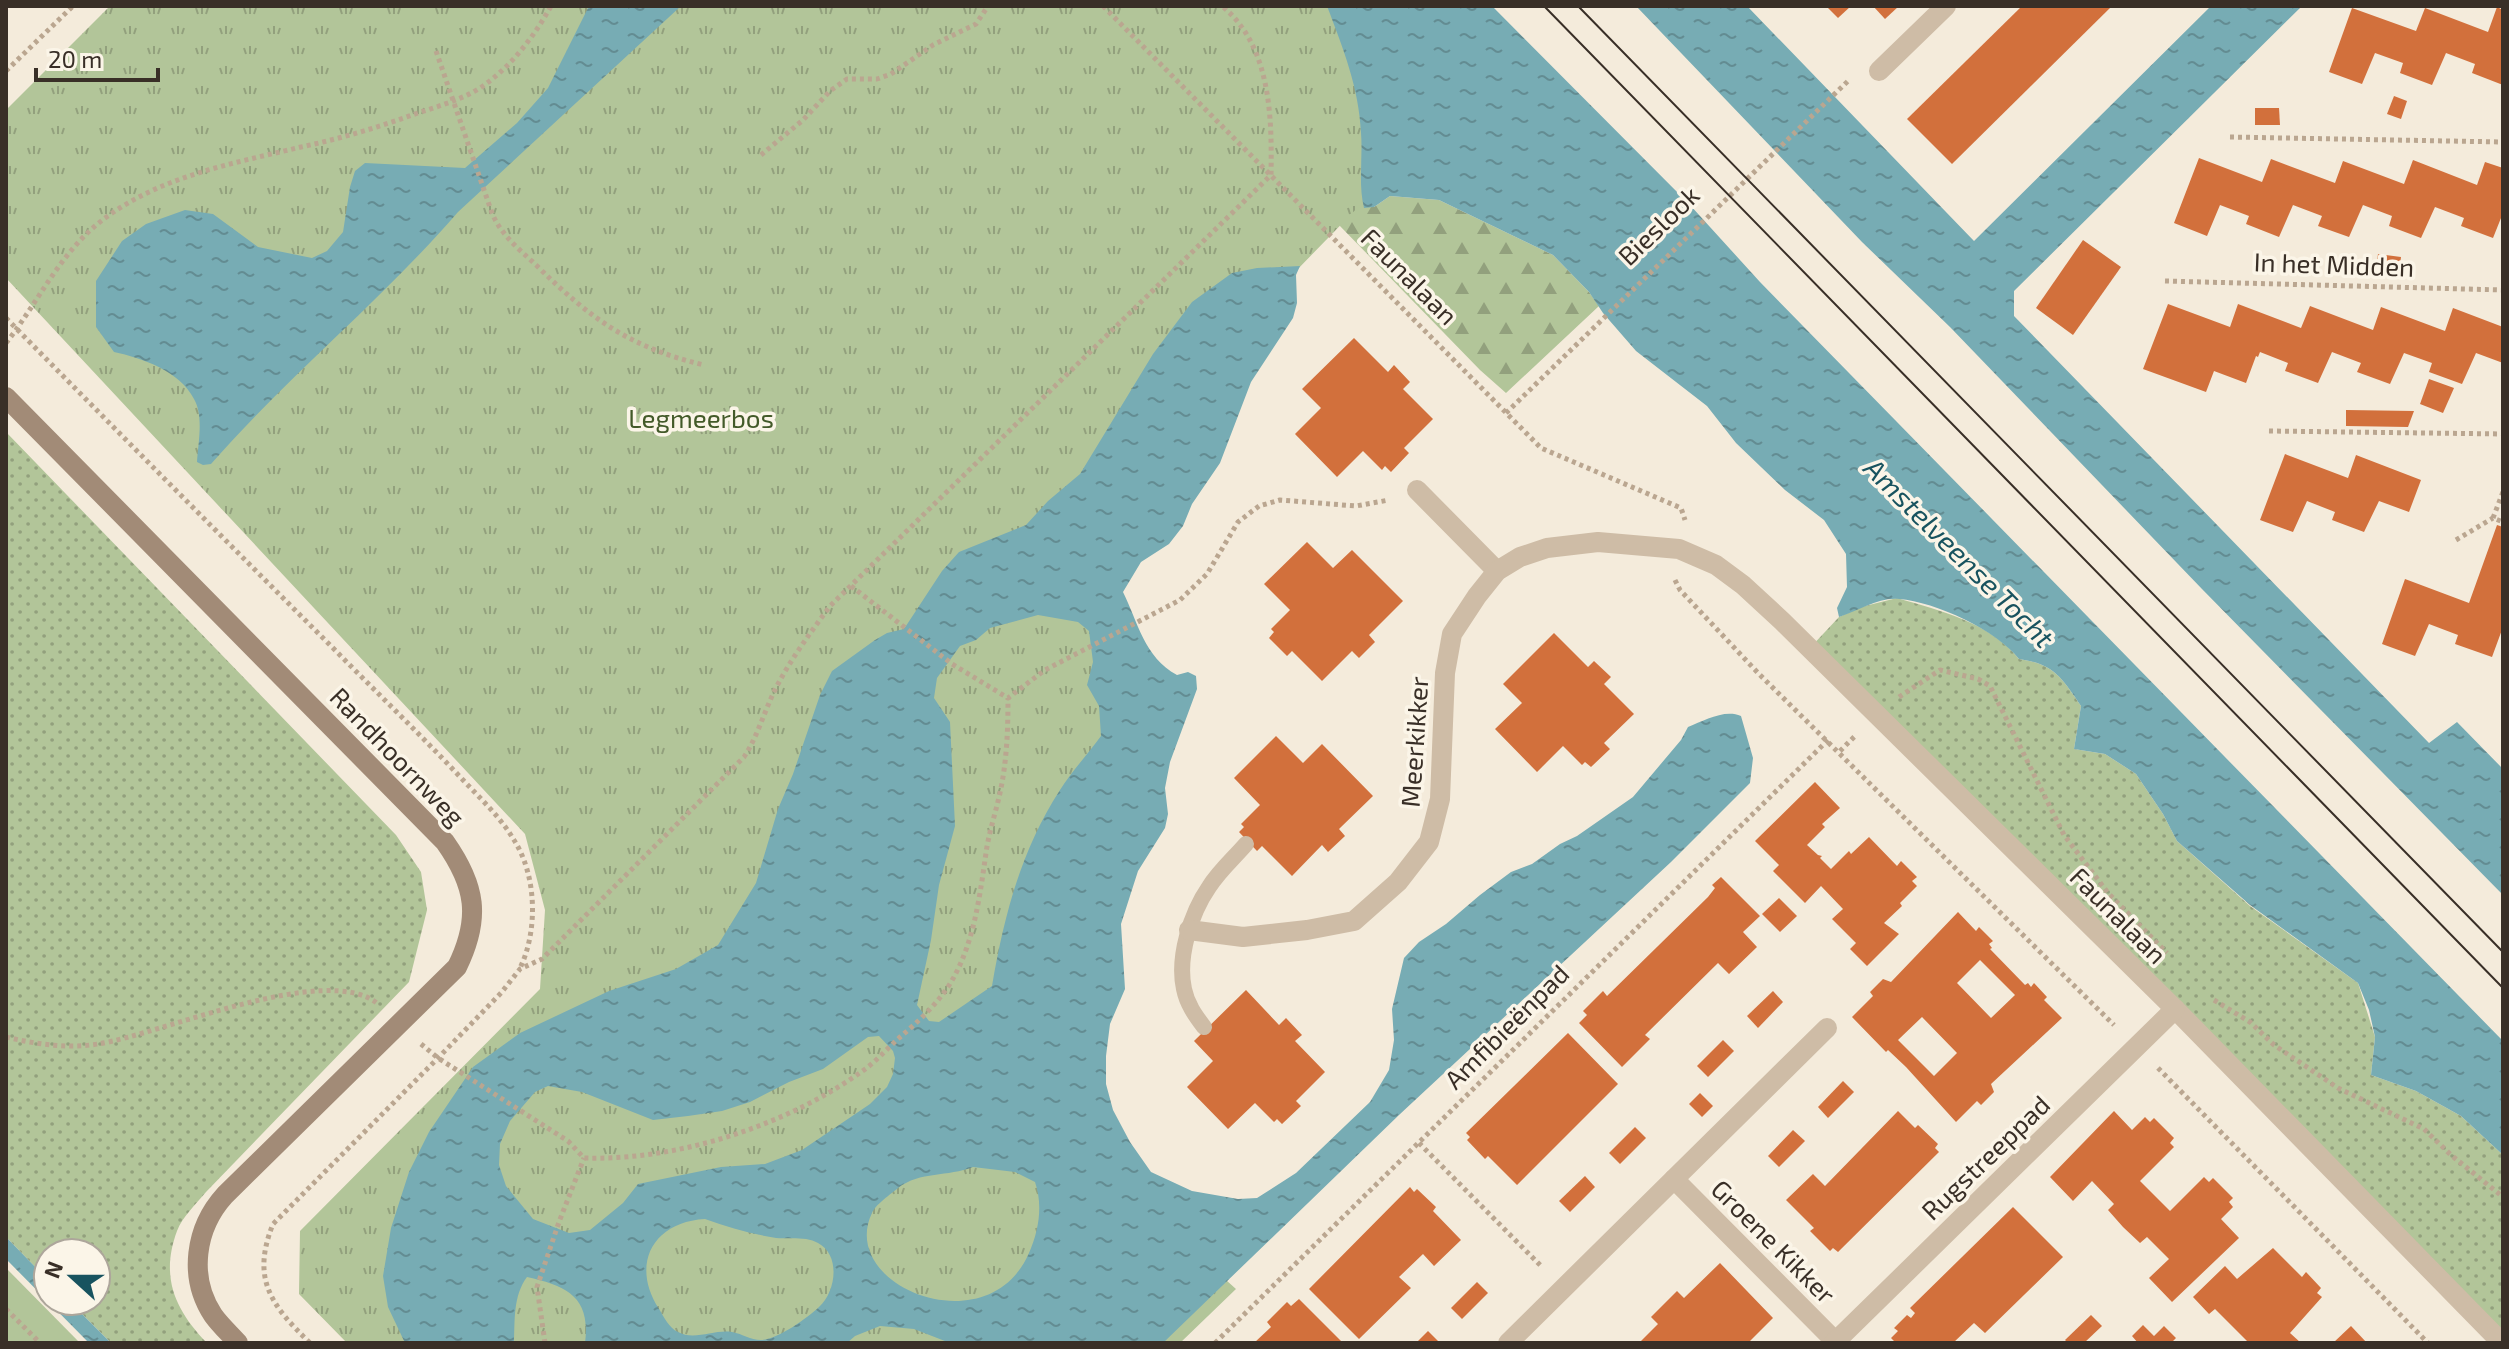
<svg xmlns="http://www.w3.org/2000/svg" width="2509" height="1349" font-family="'Exo 2',sans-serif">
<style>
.grass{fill:url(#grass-dots)}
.forest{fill:url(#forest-firs)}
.park{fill:url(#park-tufts)}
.garden{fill:#b2c599}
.water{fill:url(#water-ripples);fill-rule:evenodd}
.building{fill:#d2703c;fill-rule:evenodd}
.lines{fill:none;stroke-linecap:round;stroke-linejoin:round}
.path{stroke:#baa690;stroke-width:5;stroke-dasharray:4 4;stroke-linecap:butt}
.lane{stroke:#cebca6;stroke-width:16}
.street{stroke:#cebca6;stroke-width:20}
.secondary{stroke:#a28b77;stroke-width:20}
.tram{stroke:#392f27;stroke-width:2}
.labels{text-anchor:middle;stroke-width:7;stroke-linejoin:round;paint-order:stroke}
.street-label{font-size:26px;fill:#392f27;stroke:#fbf5e8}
.park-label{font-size:26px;fill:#435a29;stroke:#fbf5e8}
.water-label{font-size:28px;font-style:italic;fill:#18535f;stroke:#fbf5e8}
</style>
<defs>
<pattern id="grass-dots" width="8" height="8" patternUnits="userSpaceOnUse" patternTransform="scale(2)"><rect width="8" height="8" fill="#b2c599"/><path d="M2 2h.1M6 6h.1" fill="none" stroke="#92a07d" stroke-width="1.8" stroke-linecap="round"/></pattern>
<pattern id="forest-firs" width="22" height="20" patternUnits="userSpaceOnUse" patternTransform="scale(2)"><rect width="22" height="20" fill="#b2c599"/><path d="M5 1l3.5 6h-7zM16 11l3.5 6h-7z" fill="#92a07d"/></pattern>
<pattern id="park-tufts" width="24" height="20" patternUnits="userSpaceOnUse" patternTransform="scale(2)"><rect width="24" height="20" fill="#b2c599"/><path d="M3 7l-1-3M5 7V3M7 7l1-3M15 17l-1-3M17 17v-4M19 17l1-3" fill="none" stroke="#92a07d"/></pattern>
<pattern id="water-ripples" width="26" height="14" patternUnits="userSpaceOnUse" patternTransform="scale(2)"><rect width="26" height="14" fill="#77acb4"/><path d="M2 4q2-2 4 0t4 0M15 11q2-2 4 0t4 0" fill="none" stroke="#638c92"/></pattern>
</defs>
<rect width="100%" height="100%" fill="#f4ebdb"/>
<g class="grass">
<path d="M6,432l390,403 25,37 6,38 -18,72 -203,210c-9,11 -24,25 -29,39 -17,46 -2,79 30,112h-96l-42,-42h27v-48h-48v27l-42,-43z"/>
<path d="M1897,598c44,13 92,24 122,61 35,5 43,19 62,47l-7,43 31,5 31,20 27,40 14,27 73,65 108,77 17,54 -4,38 45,16 45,25 42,39v188l-694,-694 30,-32 22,-10z"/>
</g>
<path class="forest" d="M1233,116l141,91 16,-11 49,4 114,55 36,37 10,14 -93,87 -26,-23z"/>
<path class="park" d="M110,6h1349l48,48 -250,257 -157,213 42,295 -74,224 29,121 139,125 -56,54h-833l-48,-49 1,-63 240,-242 5,-79 -20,-76 -519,-556v-168z"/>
<path class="garden" d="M6,1268l74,75h-74z"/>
<g class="water">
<path d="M589,6h92l-223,206c-77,89 -169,163 -247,252l-8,1 -6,-3c1,-19 7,-46 -3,-63 -14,-28 -52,-41 -80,-47l-18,-25v-46l26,-40 24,-17 39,-14 28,4 45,33 54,11 15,-7 16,-19 7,-45 5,-16 10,-8 100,5 52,-45 31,-35z"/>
<path d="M1327,6h165l198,199 70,77 743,759v114l-42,-39 -45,-25 -45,-16 4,-38 -6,-27 -11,-27 -108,-78 -73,-64 -14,-27 -27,-40 -31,-20 -31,-5 7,-43c-19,-28 -27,-42 -62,-47 -23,-29 -83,-57 -120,-60 -20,-2 -41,12 -60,18l-2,-9 10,-21 -1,-33 -22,-34 -39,-30 -49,-47 -29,-37 -71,-55 -33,-38 -14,-21 -36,-37 -114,-55 -49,-4 -16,11 -10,1c-6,-25 -1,-50 -3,-75 -2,-45 -18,-85 -34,-127z"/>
<path d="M1636,6h111l227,235 237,-235h91l-288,285v25l415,427 28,-21 46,47v126l-301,-306 -252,-262 -88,-85z"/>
<path d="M1300,266l-4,9 1,28 -4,15 -42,64 -31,81 -28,41 -9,22 -14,18 -28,18 -18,30c15,30 21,65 54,83l11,-3 8,4 1,13 -27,73 -5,26 3,26 -3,14 -27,43 -17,53 4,65 -15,35 -4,32v28l7,26 17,32 21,30 41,19 46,8 19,-1 39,-25 74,-71 19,-32 5,-30 -2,-31 12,-51 15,-16 27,-18 34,-29 31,-23 21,-8 28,-20 17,-8 56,-39 48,-57 7,-13c16,-6 36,-18 53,-11l12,42 -3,25 -79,79 -272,253 -236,228h-213l-36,-14 -34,-3 -25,10 -8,7h-262c6,-46 -18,-57 -58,-66 -14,19 -12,43 -13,66h-109l-17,-36 -5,-31 8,-48 18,-56 20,-40 44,-65 47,-34 89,-42 67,-22 42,-24 38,-62 22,-74 15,-35 27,-79 12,-24 43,-31 12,-7 17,-4 38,-58 17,-19 67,-27 22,-24 32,-27 73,-120 39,-52 40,-29 25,-5zM1038,615l40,7 11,9 4,31 -6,23 12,21 2,30c-13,18 -29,35 -41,54 -39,60 -56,126 -68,196l-53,36 -10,-1 -12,-16 14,-65 8,-55 16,-59 -5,-104 -16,-24 3,-20 23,-32 16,-6 14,-12zM879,1036l14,15 2,7 -2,16 -6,13 -17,17 -68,46 -37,14 -44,3 -83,17 -15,19 -33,27 -21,3 -36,-14 -27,-33 -7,-21 1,-21 10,-23 25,-29 13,-6 34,6 71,28 35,-4 34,-5 28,-9 39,-20 34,-13 45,-32zM973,1167l42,5 20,10c8,23 4,48 -6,71 -41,94 -192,33 -157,-40 3,-8 19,-19 26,-25 22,-17 50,-11 75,-21zM705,1219c23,8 46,15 71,19 12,1 31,-2 42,5 23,12 18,49 1,64 -12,11 -40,32 -58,33 -11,0 -18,-6 -29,-8 -17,-3 -38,9 -54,0 -9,-4 -14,-15 -19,-23 -29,-45 -6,-87 46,-90z"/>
<path d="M6,1237l42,43v21h21l42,42h-22l-83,-84z"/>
</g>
<g class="building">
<path d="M1826,6h25l-13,12z"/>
<path d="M1873,6h26l-14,13z"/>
<path d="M2022,6h90l-160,158 -45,-45z"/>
<path d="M2497,7l6,3v75l-31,-12 3,-9 -29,-11 -14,32 -32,-12 3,-10 -28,-10 -13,31 -33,-12 23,-64 64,23 9,-23 63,24z"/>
<path d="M2394,96l13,5 -6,18 -14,-5z"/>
<path d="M2255,108h24l1,17h-25z"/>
<path d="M2199,158l63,24 9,-23 64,24 8,-22 61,23 9,-24 64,25 8,-23 18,6v45l-10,25 -32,-12 3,-8 -29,-11 -14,31 -32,-12 3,-10 -29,-11 -14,32 -31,-11 4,-10 -29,-11 -14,32 -33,-13 3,-8 -29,-11 -13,31 -33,-13z"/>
<path d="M2083,240l38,27 -48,68 -37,-27z"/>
<path d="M2378,254l23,3 -3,22 -23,-3z"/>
<path d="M2168,304l62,23 8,-23 63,24 9,-22 63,24 8,-23 64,24 8,-23 50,19v36l-27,-10 -14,31 -33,-12 3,-9 -28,-10 -14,31 -33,-12 4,-9 -29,-11 -14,31 -33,-12 3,-8 -28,-11 -2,5 -2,-1 -10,27 -32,-12 -8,21 -63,-23z"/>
<path d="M1354,338l34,34 6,-7 16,17 -7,7 30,30 -29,29 5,5 -18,19 -6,-6 -3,4 -19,-19 -26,26 -42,-43 26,-26 -19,-19z"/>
<path d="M2429,379l25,9 -11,25 -23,-9z"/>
<path d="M2346,410l68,1 -6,16 -62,-1z"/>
<path d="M2285,454l63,24 8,-23 65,25 -12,32 -30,-11 -15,31 -32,-12 3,-8 -28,-11 -14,31 -33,-12z"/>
<path d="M2497,525l6,2v100l-11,30 -37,-13 3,-9 -29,-11 -14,32 -33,-12 23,-65 64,24z"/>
<path d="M1307,542l26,26 19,-18 51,51 -34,34 6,7 -16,16 -7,-7 -30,30 -30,-30 -5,5 -18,-18 5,-6 -3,-3 19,-19 -26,-26z"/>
<path d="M1554,633l34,34 6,-6 17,16 -7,7 30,30 -30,29 6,6 -19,18 -6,-5 -3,3 -19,-19 -26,26 -42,-43 27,-26 -19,-19z"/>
<path d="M1276,736l27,27 19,-19 51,52 -34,33 6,7 -17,16 -6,-7 -30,31 -30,-30 -5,5 -18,-19 5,-5 -3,-3 19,-19 -26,-27z"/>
<path d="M1815,782l25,26 -18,16 3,3 -18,18 11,10 4,1 -2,2 11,11 18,-18 2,3 18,-17 28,29 4,-5 16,16 -5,4 5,5 -17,17 2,3 -18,17 15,11 -32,32 -17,-17 6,-6 -24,-24 11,-10 -22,-23 -16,17 -32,-32 6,-6 -24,-24z"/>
<path d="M1721,877l39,39 -17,16 14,15 -28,27 -11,-11 -73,72 5,4 -28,28 -43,-44 8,-8 -4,-4 20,-20 4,5 101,-99 7,-9 -3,-3z"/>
<path d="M1779,898l18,18 -17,16 -18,-18z"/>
<path d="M1958,912l18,19 3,-4 14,14 -4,3 3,4 -2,1 35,36 3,-2 3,4 3,-4 13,14 -3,3 18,18 -71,66 3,8 -13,13 -4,-4 -21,21 -50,-55 -18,-17 -2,2 -34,-35 21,-21 -3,-4 13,-13 8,3zM1980,960l35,35 -24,23 -34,-35zM1922,1017l35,36 -23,23 -36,-36z"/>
<path d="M1246,990l33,35 7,-7 16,17 -7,6 30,31 -29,29 5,5 -19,18 -5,-5 -3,3 -19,-19 -27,26 -41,-42 26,-26 -19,-20z"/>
<path d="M1773,991l10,11 -25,26 -11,-12z"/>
<path d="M1568,1033l50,51 -101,101 -29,-29 -3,3 -18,-19 3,-3 -4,-4z"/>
<path d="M1723,1040l11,11 -26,26 -11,-11z"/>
<path d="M1843,1081l11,11 -26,26 -10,-11z"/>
<path d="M1700,1093l13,13 -11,11 -13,-13z"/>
<path d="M1898,1111l17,17 3,-3 20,19 -3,4 4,4 -101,100 -5,-4 -3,3 -20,-20 4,-3 -28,-28 27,-26 12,12z"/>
<path d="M2114,1111l18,19 13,-13 5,5 4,-4 20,20 -4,5 4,4 -34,34 30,30 34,-34 5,5 4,-4 20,20 -4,4 4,5 -12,12 18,19 -67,64 -23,-24 20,-19 -22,-22 -7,6 -17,-16 -15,-17 6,-6 -22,-23 -19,20 -23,-24z"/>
<path d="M1635,1127l11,11 -26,26 -11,-11z"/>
<path d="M1793,1130l12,11 -26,26 -11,-11z"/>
<path d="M1585,1176l10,11 -25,25 -11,-11z"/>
<path d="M1410,1187l4,5 3,-3 19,18 -3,4 28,29 -27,26 -11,-12 -24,23 12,11 -52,51 -50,-50z"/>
<path d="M2013,1207l50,50 -78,76 -11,-10 -21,20h-57l-5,-5 7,-7 -4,-3 13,-13 4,3 4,-5 -5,-5z"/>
<path d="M2273,1248l29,29 4,-5 15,16 -4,5 5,4 -32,36 11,10h-52l-34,-34 -6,5 -16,-17 32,-31 12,13z"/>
<path d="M1720,1263l53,55 -25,25h-109l19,-19 -7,-7 26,-26 7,7z"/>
<path d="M1477,1282l11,11 -26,26 -11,-11z"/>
<path d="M1299,1299l44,44h-89l17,-16 -4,-5 20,-20 4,4z"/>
<path d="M2091,1315l11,11 -18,17h-16l-3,-3z"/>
<path d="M2143,1325l11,11 10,-10 12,12 -5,5h-33l-6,-7z"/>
<path d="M2351,1326l16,17h-34z"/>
<path d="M1428,1331l12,12h-24z"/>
</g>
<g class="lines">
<g class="path">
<path d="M1103,6l438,442 140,60 4,12"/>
<path d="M436,51l56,162c9,22 27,36 44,52 54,53 92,82 168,100"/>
<path d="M6,71l67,-65"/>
<path d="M2230,137l273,5"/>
<path d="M761,155l42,-35 27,-29 17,-12h30l14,-5 42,-29 43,-21 12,-18"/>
<path d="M2165,281l338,9"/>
<path d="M6,318c108,110 216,219 325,328 44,45 89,88 132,134 18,19 38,38 51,60 23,36 24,91 6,128"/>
<path d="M6,343c34,-43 56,-95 102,-127 57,-41 127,-53 193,-69 38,-8 75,-19 111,-32 23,-8 47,-14 68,-27 30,-20 54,-51 71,-82"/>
<path d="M1506,413l343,-333"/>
<path d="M2269,431l234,3"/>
<path d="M2503,492l-10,26 10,4"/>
<path d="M2456,540l37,-22"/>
<path d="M1675,580l5,10 79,84 355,351"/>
<path d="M851,586l101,78 56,34 37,-28 135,-70 27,-26 31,-52 21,-16 21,-6 76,6 33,-6"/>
<path d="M1899,697l41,-27 38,9 12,7 74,149 44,58 59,60"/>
<path d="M1840,751l16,-16"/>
<path d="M2214,1000l36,22 24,23 64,43 86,41 27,26 52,42"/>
<path d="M6,1037c30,7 60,12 92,7 64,-10 229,-83 280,-40"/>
<path d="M421,1044l17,14 130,83 16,17c96,3 207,-34 284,-91 11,-9 21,-20 31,-29 21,-18 43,-38 56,-63 20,-38 25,-81 31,-122 3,-22 11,-44 15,-65 6,-30 7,-60 7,-90"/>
<path d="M2158,1068l270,275"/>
<path d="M1419,1143l123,124"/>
<path d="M6,1309l34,34"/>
<path d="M310,1343c-39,-38 -59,-64 -37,-119l165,-166 63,-65 19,-24 22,-10 202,-202c15,-23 21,-49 34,-73 15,-28 33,-52 52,-78l441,-431c1,-58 0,-129 -49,-169"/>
<path d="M545,1343l-8,-56 22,-65 25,-64"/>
<path d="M1215,1343l613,-603"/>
</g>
<path class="lane" d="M1204,1027c-9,-12 -17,-23 -20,-38 -7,-32 7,-76 25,-102 10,-16 25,-29 37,-43"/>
<g class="street">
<path d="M1879,71l67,-65"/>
<path d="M1417,490l80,81"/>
<path d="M1189,930l54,7 64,-7 47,-9 44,-39 31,-40 11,-43 5,-126 7,-39 25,-38 20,-25 23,-14 27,-9 51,-6 81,7 37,16 27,20 39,36 393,388 327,334"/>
<path d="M1674,1179l163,164"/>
<path d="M1508,1343l319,-315"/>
<path d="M1834,1343l341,-334"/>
</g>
<path class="secondary" d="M6,397l439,445c31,44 36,76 12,125l-232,228c-30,33 -37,82 -12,120 7,10 17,19 25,28"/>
<g class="tram">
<path d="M1544,6l959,982"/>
<path d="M1578,6l925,946"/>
</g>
</g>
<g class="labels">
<g class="street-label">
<text transform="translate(1659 226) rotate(-44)" y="9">Bieslook</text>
<text transform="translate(2334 265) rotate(2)" y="9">In het Midden</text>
<text transform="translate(1409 277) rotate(45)" y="9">Faunalaan</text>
<text transform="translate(1415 742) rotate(-86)" y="9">Meerkikker</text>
<text transform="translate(397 757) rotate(46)" y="9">Randhoornweg</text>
<text transform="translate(2118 916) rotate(45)" y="9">Faunalaan</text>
<text transform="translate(1507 1027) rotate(-45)" y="9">Amfibieënpad</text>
<text transform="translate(1986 1158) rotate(-44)" y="9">Rugstreeppad</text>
<text transform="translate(1773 1242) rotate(45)" y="9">Groene Kikker</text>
</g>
<g class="park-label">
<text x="701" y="428">Legmeerbos</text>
</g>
<g class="water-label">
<text transform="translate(1959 553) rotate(45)" y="10">Amstelveense Tocht</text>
</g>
</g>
<rect width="2509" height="1349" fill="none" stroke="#392f27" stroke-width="16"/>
<g transform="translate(72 1277) rotate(291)"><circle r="38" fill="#fbf5e8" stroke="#ada69b" stroke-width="2"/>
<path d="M0-6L14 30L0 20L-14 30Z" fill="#18535f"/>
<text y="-12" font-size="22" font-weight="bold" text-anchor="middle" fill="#392f27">N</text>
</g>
<path d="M36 68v12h122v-12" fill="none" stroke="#392f27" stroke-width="4"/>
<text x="48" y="68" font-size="24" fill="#392f27" stroke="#fbf5e8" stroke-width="6" paint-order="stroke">20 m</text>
</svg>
